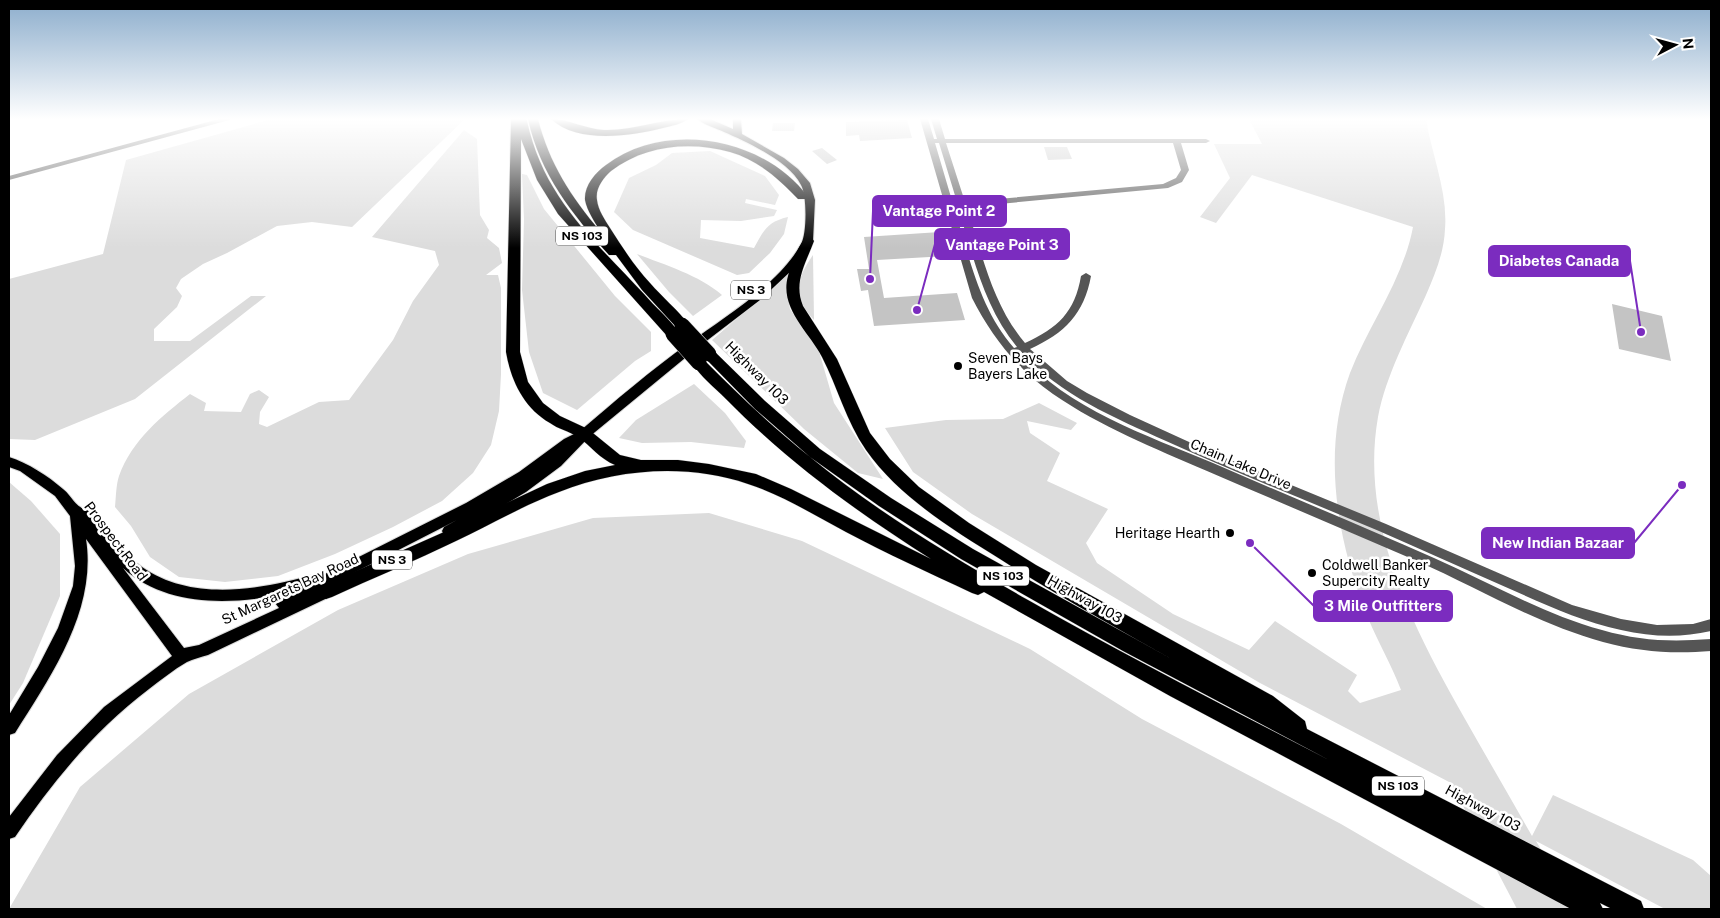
<svg xmlns="http://www.w3.org/2000/svg" width="1720" height="918" font-family="'Public Sans',sans-serif">
<style>
.green{fill:#dcdcdc}
.building{fill:#c4c4c4}
.lines{fill:none;stroke-linecap:round;stroke-linejoin:round}
.major-casing{stroke:#dbdbdb;stroke-width:2}
.highway-casing{stroke:#dbdbdb;stroke-width:1}
.minor{fill:#555;fill-rule:evenodd}
.major{fill:#000;fill-rule:evenodd}
.highway{fill:#000;fill-rule:evenodd}
.highway-bridge-casing{stroke:#dbdbdb;stroke-width:16;stroke-linecap:butt}
.highway-bridge{stroke:#000;stroke-width:15}
.poi-dot{fill:#000;stroke:#fff;stroke-width:2}
.labels{text-anchor:middle;stroke-width:5;stroke-linejoin:round;paint-order:stroke}
.shield{fill:#fff;stroke:#4c4c4c;stroke-width:1}
.shield-label{font-size:12px;font-weight:bold;fill:#000}
.poi-label{font-size:14px;fill:#000;stroke:#fff;text-anchor:start}
.street-label{font-size:14px;fill:#000;stroke:#fff}
.leader{fill:none;stroke:#7b2cbf;stroke-width:2}
.callout-dot{fill:#7b2cbf;stroke:#fff;stroke-width:2}
.callout{fill:#7b2cbf;stroke:#7b2cbf;stroke-width:2}
.callout-label{font-size:15px;text-anchor:middle;font-weight:bold;fill:#fff}
</style>
<rect width="100%" height="100%" fill="#fff"/>
<g class="green">
<path d="M272,119h193l-113,108 -40,-5 -35,4 -50,27 -24,11 -22,15 -5,9 6,8 -5,11 -23,22v12h36l61,-45h15l-131,103 -100,41 -26,-1v-160l94,-25 23,-94z"/>
<path d="M1249,119h177c6,37 22,73 19,110 -1,24 -10,45 -19,66 -18,40 -40,80 -48,122 -19,108 36,212 87,302 22,39 45,78 67,117l21,-41 140,65 18,16v33h-46l-129,-68 40,68h-59l-66,-126 -191,-100 -288,-169 -59,-42 -28,-44 61,-8 57,-1 36,-16 38,20 -6,7 -44,-9 3,12 30,20 -13,28 61,28 -22,34 11,20 76,51 76,36 26,-29 82,54 -9,16 12,12 41,-13c-9,-24 -23,-48 -33,-72 -31,-77 -47,-165 -18,-245 19,-49 53,-93 63,-146l-161,-52 -36,48 -16,-6 30,-39 -16,-34h48z"/>
<path d="M464,130l13,9 3,76 9,15 -2,8 12,10 3,15 -16,12h12l3,13v86l-2,37 -8,34 -18,28 -31,28 -49,26 -58,27 -57,22 -53,6 -46,-5 -29,-20 -19,-31 -16,-19c1,-10 1,-22 4,-31 13,-36 43,-60 71,-82l16,9 -2,8 37,1 9,-18 9,-4 10,7 -9,15 -1,12 8,3 52,-25 30,-2 44,-60 20,-39 26,-36 -4,-14 -63,-14z"/>
<path d="M710,151l55,25 14,19 -4,10 -29,-6 -1,4 32,7 -3,6 -33,5 -40,-1 -1,18 54,10c10,-18 13,-26 34,-31l-4,17 -14,19 -21,20 -12,2 -104,-45 -19,-18 15,-34 27,-13 16,-12z"/>
<path d="M522,174l5,1 17,34 71,87 36,36v19l-16,10 -58,49 -34,-17 -14,-41 -7,-62 2,-71z"/>
<path d="M637,254c28,11 62,21 85,41l-29,21 -24,-24z"/>
<path d="M813,255l1,65c-22,-23 -18,-41 -1,-65z"/>
<path d="M790,273l-3,20 3,16 6,9 20,23 18,62 49,76 -25,-6 -54,-44 -92,-89z"/>
<path d="M694,384l31,29 21,28 -2,7 -53,-6 -49,1 -23,-5 17,-18z"/>
<path d="M9,482l22,19 29,33v62l-37,87 -14,22z"/>
<path d="M709,513l93,28 228,108 112,70 199,105 146,85h-1478l71,-122 109,-93 149,-84 130,-56 125,-36z"/>
</g>
<g class="building">
<path d="M907,120l5,18 -52,3 -1,-6 -13,1v-14z"/>
<path d="M773,123h22l-1,8h-22z"/>
<path d="M1044,147h23l5,12 -24,1z"/>
<path d="M822,148l15,12 -10,4 -15,-13z"/>
<path d="M940,232l7,24 -70,4 7,38 73,-5 8,27 -91,6 -6,-36 -7,1 -4,-22h12l-5,-32z"/>
<path d="M1612,304l50,12 9,45 -52,-12z"/>
</g>
<g class="lines">
<defs>
<path id="major" d="M697,119h13l23,10v-10h8l1,15 42,24 14,11 12,14 5,17 -2,41 -9,15 -12,14 -32,30 -64,49 -107,88 -28,29 -35,26 -72,43 -5,1 -5,-1 -2,-4 2,-4 13,-7 -121,62 4,2 2,4 -2,4 -132,63c-7,2 -15,4 -21,7 -14,8 -26,18 -38,27 -54,41 -96,92 -134,148l-6,2v-22l48,-62 47,-48 68,-51 -86,-117c11,71 -35,137 -71,194l-6,2v-20l29,-48 20,-39 15,-42 2,-20 -5,-50 -15,-20 -35,-25 -11,-4v-10c19,6 39,19 54,32 11,9 10,17 26,22 17,18 32,41 53,56 50,35 118,23 174,7l5,2 145,-73 53,-31 45,-33 16,-8c35,-30 71,-61 109,-88 36,-26 91,-60 112,-99 6,-10 6,-49 0,-59 -12,-24 -54,-43 -77,-53 -8,-4 -20,-7 -27,-13zM123,568c44,40 111,37 165,25l-11,6 -2,4 4,5 -80,37 -15,3z"/>
<g id="highway">
<path d="M511,119h15l1,2c17,77 65,117 117,173 11,13 26,25 36,40l-2,3h-10l-110,-123 -21,-34 -16,-41 -1,213 8,30 15,21 17,13 28,13 32,26 21,5h37l31,4 47,10 35,15 140,70c-73,-46 -144,-98 -205,-160 -11,-11 -26,-23 -34,-36l2,-3h10c34,34 68,67 106,97 67,55 142,100 218,143 99,56 200,108 301,160l-206,-109 -162,-92 -82,-53 -69,-49 -55,-48 -51,-52 -2,-3 2,-3h10l51,50 55,48 71,49 82,51 204,113c-59,-33 -119,-66 -177,-103 -48,-30 -101,-62 -134,-109 -20,-29 -28,-62 -44,-93 -13,-25 -43,-49 -34,-81 2,-8 12,-37 20,-39l4,1 2,3c-8,22 -21,41 -11,65l34,53 33,74 20,26 29,28 50,36 67,42 237,131 32,25 2,8 334,172 3,8h-32l-12,-6 3,6h-32l-401,-213 -186,-104 -6,3 -6,-2c-42,-20 -85,-39 -126,-61 -32,-17 -64,-37 -98,-48 -61,-21 -131,-15 -189,8 -35,13 -69,33 -103,49 -41,20 -83,37 -124,56l-6,2 -6,-2 -2,-5 2,-5 124,-55 103,-48 38,-13 30,-6c-15,-6 -24,-19 -37,-28 -9,-6 -20,-8 -28,-14 -26,-15 -39,-42 -44,-71z"/>
<path d="M528,119h10c11,44 33,78 62,112 -5,-9 -13,-20 -15,-31 -1,-14 10,-27 21,-35 59,-45 158,-28 202,32l-2,2h-8c-19,-20 -40,-39 -68,-47 -40,-11 -85,-7 -119,19 -8,7 -16,18 -14,29 1,10 8,20 13,28 12,19 25,39 40,55 12,14 28,27 39,42l-7,4 -5,-1 -35,-38 -26,-35h-7c-37,-41 -69,-81 -81,-136z"/>
<path d="M551,119c18,0 34,10 53,11 29,1 55,-11 84,-11 -6,5 -17,7 -25,9 -32,8 -86,16 -112,-9z"/>
</g>
</defs>
<use href="#major" class="major-casing"/>
<use href="#highway" class="highway-casing"/>
<g class="minor">
<path d="M219,119h14l-224,61v-4z"/>
<path d="M920,119h8l6,20h3l-6,-20h8l6,20h261l4,2 -4,2h-25l8,27 -7,12 -14,6 -201,19c15,47 25,97 58,136 33,-15 50,-31 56,-67l5,-3 5,3c-7,38 -26,57 -61,73l37,32 20,12 43,22 81,37 175,72 186,81 49,14 36,6 36,-1 18,-5v12c-30,7 -59,6 -90,-1 -42,-9 -81,-28 -120,-45 -41,-18 -81,-36 -122,-54 -71,-30 -143,-58 -213,-90 -51,-23 -106,-46 -145,-89l-2,1c49,56 127,82 194,110 73,32 147,62 221,95 55,24 109,56 168,72 38,11 69,12 109,9v12c-38,3 -71,1 -108,-9 -66,-18 -125,-54 -186,-81 -70,-30 -140,-60 -210,-90 -53,-23 -106,-44 -154,-77 -36,-25 -61,-57 -81,-96zM935,143h4l18,59 -4,2zM946,143h227l8,27 -5,8 -13,6 -198,18zM954,207h4c15,49 26,100 59,140l-3,1c-35,-40 -45,-92 -60,-141z"/>
</g>
<use href="#major" class="major"/>
<use href="#highway" class="highway"/>
<defs>
<g id="highway-bridge">
<path d="M682,325l27,29"/>
<path d="M673,334l26,29"/>
</g>
</defs>
<use href="#highway-bridge" class="highway-bridge-casing"/>
<use href="#highway-bridge" class="highway-bridge"/>
</g>
<linearGradient id="sky" x2="0" y2="1"><stop stop-color="#8cadcc"/><stop offset="0.48" stop-color="#fff"/><stop offset="1" stop-color="#fff" stop-opacity="0"/></linearGradient>
<rect width="1720" height="248" fill="url(#sky)"/>
<g class="poi-dot">
<circle cx="958" cy="366" r="5"/>
<circle cx="1230" cy="533" r="5"/>
<circle cx="1312" cy="573" r="5"/>
</g>
<g class="labels">
<g class="shield">
<rect x="556" y="226.5" width="52" height="19" rx="4"/>
<rect x="731" y="280.5" width="40" height="19" rx="4"/>
<rect x="372" y="550.5" width="40" height="19" rx="4"/>
<rect x="977" y="566.5" width="52" height="19" rx="4"/>
<rect x="1372" y="776.5" width="52" height="19" rx="4"/>
</g>
<g class="shield-label">
<text x="582" y="240">NS 103</text>
<text x="751" y="294">NS 3</text>
<text x="392" y="564">NS 3</text>
<text x="1003" y="580">NS 103</text>
<text x="1398" y="790">NS 103</text>
</g>
<g class="poi-label">
<text x="968" y="363">Seven Bays<tspan x="968" dy="16">Bayers Lake</tspan></text>
<text x="1220" y="538" text-anchor="end">Heritage Hearth</text>
<text x="1322" y="570">Coldwell Banker<tspan x="1322" dy="16">Supercity Realty</tspan></text>
</g>
<g class="street-label">
<text transform="translate(757 373) rotate(45)" y="5">Highway 103</text>
<text transform="translate(1241 464) rotate(23)" y="5">Chain Lake Drive</text>
<text transform="translate(116 541) rotate(53)" y="5">Prospect Road</text>
<text transform="translate(290 589) rotate(-25)" y="5">St Margarets Bay Road</text>
<text transform="translate(1085 599) rotate(29)" y="5">Highway 103</text>
<text transform="translate(1483 808) rotate(28)" y="5">Highway 103</text>
</g>
</g>
<path class="leader" d="M870 279L873 211M917 310L935 244M1641 332L1630 261M1682 485L1634 543M1250 543L1314 606"/>
<g class="callout-dot">
<circle cx="870" cy="279" r="5"/>
<circle cx="917" cy="310" r="5"/>
<circle cx="1641" cy="332" r="5"/>
<circle cx="1682" cy="485" r="5"/>
<circle cx="1250" cy="543" r="5"/>
</g>
<g class="callout">
<rect x="873" y="196" width="133" height="30" rx="5"/>
<rect x="935" y="229" width="134" height="30" rx="5"/>
<rect x="1489" y="246" width="141" height="30" rx="5"/>
<rect x="1482" y="528" width="152" height="30" rx="5"/>
<rect x="1314" y="591" width="138" height="30" rx="5"/>
</g>
<g class="callout-label">
<text x="939" y="216">Vantage Point 2</text>
<text x="1002" y="250">Vantage Point 3</text>
<text x="1559" y="266">Diabetes Canada</text>
<text x="1558" y="548">New Indian Bazaar</text>
<text x="1383" y="611">3 Mile Outfitters</text>
</g>
<rect width="1720" height="918" fill="none" stroke="#000000" stroke-width="20"/>
<g transform="translate(1675 45) rotate(84)" stroke="#ffffff" stroke-width="4" paint-order="stroke">
<path d="M0-4L9 19L0 12L-9 19Z" fill="#000000"/>
<text y="-8" font-size="14" font-weight="bold" text-anchor="middle" fill="#000000">N</text>
</g>
</svg>
